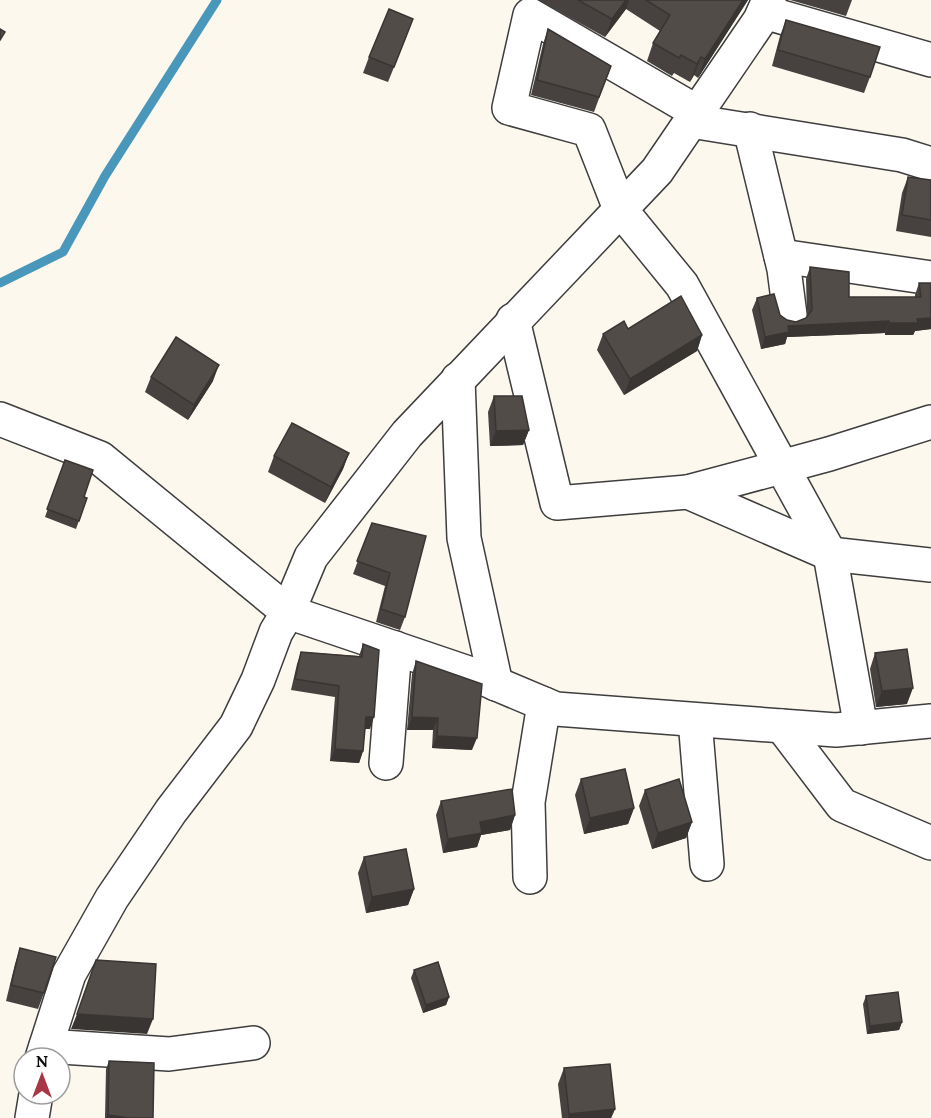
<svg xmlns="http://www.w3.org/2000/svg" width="931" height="1118" font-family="Lora,serif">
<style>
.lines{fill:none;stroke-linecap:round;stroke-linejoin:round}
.stream{stroke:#4997ba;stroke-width:9}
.street-casing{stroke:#3e3e3e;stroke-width:36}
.street{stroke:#fff;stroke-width:33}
.wall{fill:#47413f}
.shaded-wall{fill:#393533}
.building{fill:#524c49;stroke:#393533;stroke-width:1.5}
</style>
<rect width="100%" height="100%" fill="#fcf8ed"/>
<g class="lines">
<path class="stream" d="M0,283l63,-31 42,-76 112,-176"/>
<defs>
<g id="street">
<path d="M764,12l167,48"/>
<path d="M697,112l-167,-97 -21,93 80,22 31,79 62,76 148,269 31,174"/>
<path d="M691,121l211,34 29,9"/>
<path d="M750,129l34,140 6,46"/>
<path d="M781,256l150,22"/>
<path d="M513,320l44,183 131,-11 142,62 101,11"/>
<path d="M458,379l6,159 32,146"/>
<path d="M0,419l100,39 188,154 192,65 76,32 280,21 95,-9"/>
<path d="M688,492l141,-38 102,-32"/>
<path d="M695,720l12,144"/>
<path d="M782,726l60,79 89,38"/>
<path d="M386,763l9,-115"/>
<path d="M530,877l-2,-75 16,-98"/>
<path d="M46,1046l123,8 84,-11"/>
<path d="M42,1058l27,-84 43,-76 59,-87 65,-85 22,-46 18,-48 12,-20 23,-55 96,-123 250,-263 103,-151 9,-20"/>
<path d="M32,1118l4,-24"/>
</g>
</defs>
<use href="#street" class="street-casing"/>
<use href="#street" class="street"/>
</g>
<g class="wall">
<path d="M538,0h210l-50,78 -4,-3 -4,7 -16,-9 -2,3 -25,-15 6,-18 7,-12 -34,-22 -21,28z"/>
<path d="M790,0h62l-6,16z"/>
<path d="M786,20l84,57 -6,16 -92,-27 8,-30z"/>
<path d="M548,29l63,37 -17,46 -63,-17 12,-51z"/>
<path d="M407,35l-19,47 -25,-9 6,-16z"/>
<path d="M908,177l23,3v57l-35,-6 6,-38z"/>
<path d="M810,267l39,30h66v-2l4,-12h12v46l-16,2 -2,4h-28v-2l-98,4 -2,7 -24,5 -9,-39 5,-12 30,22 9,2 10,-4 1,-2 -1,-37z"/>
<path d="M628,329l74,6 -5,16 -73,44 -27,-45 6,-16z"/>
<path d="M151,377l62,4 -25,39 -43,-28z"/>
<path d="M494,396l35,34 -6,15 -33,1 -2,-34z"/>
<path d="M349,453l-6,16 -18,34 -57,-31 6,-16z"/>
<path d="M65,460l19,37 3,1 -11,31 -31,-12z"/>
<path d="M372,523l33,94 -5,13 -24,-8 9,-36 -32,-12z"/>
<path d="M363,644l7,85h-5l-2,22 -4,12 -29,-2 5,-64 -44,-7 6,-26 4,-12 58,4z"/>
<path d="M875,653l32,51 -31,3 -6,-38z"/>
<path d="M416,661l56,89 -40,-2 1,-18h-26l5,-56z"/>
<path d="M581,779l53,29 -6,16 -44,10 -9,-39z"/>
<path d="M645,790l47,32 -6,16 -34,11 -13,-43z"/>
<path d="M441,801l74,14 -5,15 -29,5 -4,12 -34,6 -7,-38z"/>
<path d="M364,857l50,32 -6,16 -42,8 -8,-40z"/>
<path d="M20,948l24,45 -6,16 -32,-8 9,-37z"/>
<path d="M414,970l35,27 -3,8 -23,8 -12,-35z"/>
<path d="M866,996l36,26 -3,8 -32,4 -4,-30z"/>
<path d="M109,1061l44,57h-48l1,-49z"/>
<path d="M564,1068l51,41 -4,9h-49l-4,-34z"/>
</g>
<g class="shaded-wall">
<path d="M626,0h3l-3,9 -21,28 7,-18z"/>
<path d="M743,0h5l-50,78 7,-19z"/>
<path d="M701,57l-7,18 -4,7 7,-18z"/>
<path d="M931,318v11l-16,2 -2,4h-28l4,-12z"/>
<path d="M889,321l-4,12 -98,4 -2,7 -24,5 4,-12 23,-11z"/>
<path d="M702,335l-5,16 -73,44 6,-16z"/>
<path d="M219,365l-6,16 -25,39 6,-15z"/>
<path d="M529,430l-6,15 -33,1 6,-15z"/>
<path d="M349,453l-6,16 -18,34 6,-16z"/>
<path d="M913,688l-6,16 -31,3 6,-16z"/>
<path d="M366,717h8l-4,12h-9z"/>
<path d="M412,717l26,1 -5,12h-26z"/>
<path d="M437,736l40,2 -5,12 -40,-2z"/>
<path d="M335,749l28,2 -4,12 -29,-2z"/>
<path d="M634,808l-6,16 -44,10 6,-16z"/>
<path d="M515,815l-5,15 -29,5 -4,12 -34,6 5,-14 32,-17z"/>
<path d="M692,822l-6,16 -34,11 6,-16z"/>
<path d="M414,889l-6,16 -42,8 6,-16z"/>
<path d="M449,997l-3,8 -23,8 3,-8z"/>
<path d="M77,1014l76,5 -6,15 -76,-5z"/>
<path d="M902,1022l-3,8 -32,4 3,-8z"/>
<path d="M615,1109l-4,9h-43l1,-4z"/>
<path d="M108,1115l21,3h-22z"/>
</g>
<g class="building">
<path d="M578,0h48l-14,19z"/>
<path d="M646,0h97l-38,59 -4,-2 -4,7 -16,-9 -2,3 -26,-15 17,-28z"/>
<path d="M389,9l24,10 -19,48 -25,-10z"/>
<path d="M786,20l94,27 -10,30 -92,-27z"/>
<path d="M0,29l5,3 -5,8z"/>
<path d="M548,29l63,37 -12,31 -62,-17z"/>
<path d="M908,177l23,3v40l-29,-5z"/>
<path d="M810,267l39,5v25h72l-2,-14h12v35l-14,1 1,4h-29v-2l-101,5 1,6 -24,5 -8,-39 17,-4 6,21 7,5 9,2 10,-4 6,-8z"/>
<path d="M681,296l21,39 -72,44 -27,-45 21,-13 4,8z"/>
<path d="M176,337l43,28 -25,40 -43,-28z"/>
<path d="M494,396h28l7,34 -33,1z"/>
<path d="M292,423l57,30 -18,34 -57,-31z"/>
<path d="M65,460l28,10 -9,27 3,1 -8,23 -32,-12z"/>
<path d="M372,523l54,13 -21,81 -24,-8 9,-36 -33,-12z"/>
<path d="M363,644l16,6 -5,67h-8l-3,34 -28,-2 4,-63 -44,-7 6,-27 61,5z"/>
<path d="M907,649l6,39 -31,3 -7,-38z"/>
<path d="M416,661l66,23 -5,54 -40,-2 1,-18 -26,-1z"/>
<path d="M625,769l9,39 -44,10 -9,-39z"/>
<path d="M679,779l13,43 -34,11 -13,-43z"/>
<path d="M512,789l3,26 -35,7 2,11 -34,6 -7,-38z"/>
<path d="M406,849l8,40 -42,8 -8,-40z"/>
<path d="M20,948l36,9 -12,36 -33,-8z"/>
<path d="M96,960l60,4 -3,55 -76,-5z"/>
<path d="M438,962l11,35 -23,8 -12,-35z"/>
<path d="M898,992l4,30 -32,4 -4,-30z"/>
<path d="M109,1061l45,2 -1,55h-24l-21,-3z"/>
<path d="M610,1064l5,45 -46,5 -5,-46z"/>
</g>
<g transform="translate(42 1076)"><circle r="28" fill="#ffffff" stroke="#9d9d9d" stroke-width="1.5"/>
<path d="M0-4.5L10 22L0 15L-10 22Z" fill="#a83746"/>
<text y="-9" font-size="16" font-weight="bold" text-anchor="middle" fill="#0b0b0b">N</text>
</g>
</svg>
